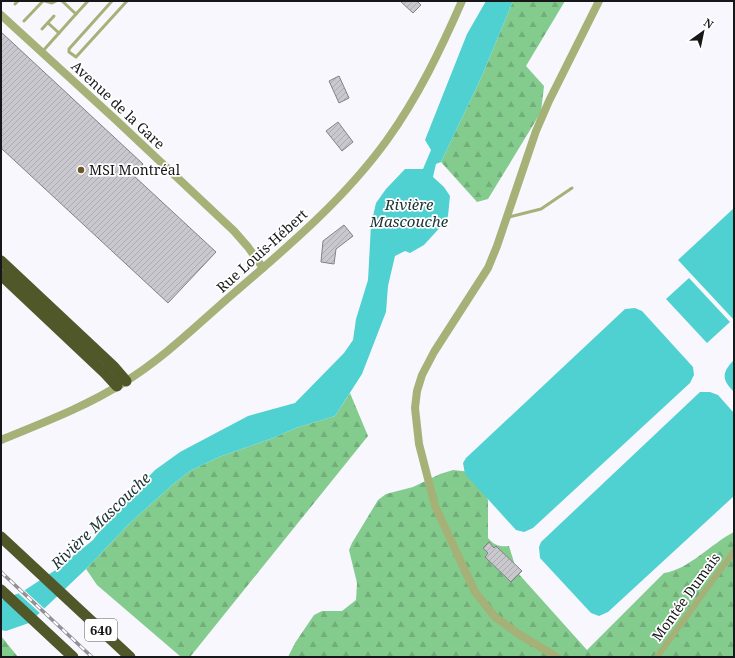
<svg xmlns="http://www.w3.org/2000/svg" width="735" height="658" font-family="'Noto Serif',serif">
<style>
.forest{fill:url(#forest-firs)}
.water{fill:#4fd1d1}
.pier{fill:#f9f7fe}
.building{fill:url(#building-hatch);stroke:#838187}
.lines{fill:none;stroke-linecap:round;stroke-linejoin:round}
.service{stroke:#a6b178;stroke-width:3}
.minor{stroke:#a6b178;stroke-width:6}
.tertiary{stroke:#a6b178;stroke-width:8}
.motorway{stroke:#505729;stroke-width:11}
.rail-casing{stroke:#929195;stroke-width:3.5}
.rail{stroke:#fff;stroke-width:2;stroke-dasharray:6;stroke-linecap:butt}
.poi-dot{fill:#6f5627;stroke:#fff;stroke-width:1.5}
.labels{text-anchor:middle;stroke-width:3.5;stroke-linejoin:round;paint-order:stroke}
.shield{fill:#fff;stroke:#5d5c5d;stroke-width:1}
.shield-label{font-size:13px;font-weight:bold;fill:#171618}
.street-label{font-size:14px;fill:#171618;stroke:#fff}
.poi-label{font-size:14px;fill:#171618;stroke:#fff;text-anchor:start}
.water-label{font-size:15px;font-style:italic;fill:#203636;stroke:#fff}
</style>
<defs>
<pattern id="forest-firs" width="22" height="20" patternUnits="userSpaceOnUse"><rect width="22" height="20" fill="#84cb8e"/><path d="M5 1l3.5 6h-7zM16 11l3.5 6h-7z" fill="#71ae7a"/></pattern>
<pattern id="building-hatch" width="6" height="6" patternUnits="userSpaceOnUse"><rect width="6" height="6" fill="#cac8cf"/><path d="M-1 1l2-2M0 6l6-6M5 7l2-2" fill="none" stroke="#adabb1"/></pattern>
</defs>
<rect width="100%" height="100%" fill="#f9f7fe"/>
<g class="forest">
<path d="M513,1h52l-39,65 18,20 -3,26 -53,87 -11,3 -36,-40 40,-84z"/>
<path d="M350,393l18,43 -178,221h-9l-84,-72 -11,-16 43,-45 42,-38 19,-15 29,-14 54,-19 23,-10 39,-12z"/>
<path d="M453,470l18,2 7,5 10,23v38c6,7 11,9 21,8l8,26 70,78 77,-77c24,-3 48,-30 70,-41v125h-446l7,-14 19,-28 8,-4h20l14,-11 1,-17 -8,-33 3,-7 26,-43 8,-6 27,-7 27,-13z"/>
<path d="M1,636l17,21h-17z"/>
</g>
<g class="water">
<path d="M486,1h27l-32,77 -40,84 -5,2 -3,13 11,10 6,9 -2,20 -3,6 -21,23 -14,8 -5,-2 -10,5 -7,30 -2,26 -24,62 -27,42 -39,12 -23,10 -54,19 -29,14 -19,15 -42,38 -43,45 -57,54 -23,8 -5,-1v-30l21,-8 35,-23 36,-29 22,-29 40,-41 25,-18 68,-36 47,-13 49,-50 9,-13 3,-21 12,-39 3,-55 5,-22 10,-14 19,-20h18l8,-19 -6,-10 42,-106z"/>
<path d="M734,208v112l-56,-60z"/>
<path d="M689,278l41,44 -23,21 -41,-44z"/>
<path d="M635,308l7,3 51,56 1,8 -4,8 -157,145 -9,4 -8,-2 -51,-56 -2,-11 3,-5 159,-149z"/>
<path d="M734,360v32c-12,-12 -13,-19 0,-32z"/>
<path d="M700,392h10l8,3 16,18v83l-126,116 -9,4 -8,-3 -51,-55 -1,-11 2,-5z"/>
</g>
<path class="pier" d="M23,589l23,21 -5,4 -24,-22z"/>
<g class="building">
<path d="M400,1h17l4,4 -8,8z"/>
<path d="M1,32l142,132 -10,11 83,77 -48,51 -167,-155z"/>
<path d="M339,76l10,22 -10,5 -10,-22z"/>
<path d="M338,122l15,20 -11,9 -16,-20z"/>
<path d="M344,225l9,11 -17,13 -2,15 -13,-2 2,-21z"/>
<path d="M489,542l5,6 2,-2 26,25 -11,11 -26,-25 3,-4 -5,-5z"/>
</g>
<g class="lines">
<g class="service">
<path d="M45,1l7,2 4,-2"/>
<path d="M112,1l-43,48v3l7,5 51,-56"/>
<path d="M15,4l3,-3"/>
<path d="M76,14l12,-13"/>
<path d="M24,21l19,-20"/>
<path d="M48,23l11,10"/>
<path d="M42,29l12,-13"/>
<path d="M42,52l34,-38 -14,-13"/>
<path d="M509,217l32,-8 31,-21"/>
</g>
<path class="minor" d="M657,657l77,-106"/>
<g class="tertiary">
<path d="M1,15l115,105 118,111 14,16 15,21"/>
<path d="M1,440c41,-17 84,-33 122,-57 38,-23 71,-55 104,-84 57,-49 116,-98 160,-159 31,-43 54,-91 75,-139"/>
<path d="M557,657l-37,-22 -25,-18 -20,-25 -40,-86 -16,-62 -4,-36 2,-17 5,-16 12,-23 54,-84 9,-22 39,-115 13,-30 50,-100"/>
</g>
<g class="motorway">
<path d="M1,261l113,106 12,14"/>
<path d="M1,275l104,98 12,13"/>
<path d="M1,537l129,120"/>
<path d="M1,590l72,67"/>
</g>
<defs>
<path id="rail" d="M1,572l91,85"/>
</defs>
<use href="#rail" class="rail-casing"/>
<use href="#rail" class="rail"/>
</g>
<circle class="poi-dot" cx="81" cy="170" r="4"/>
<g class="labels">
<rect class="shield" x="85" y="619" width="32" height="22" rx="3"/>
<g class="shield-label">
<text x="101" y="635">640</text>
</g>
<g class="street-label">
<text transform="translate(118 105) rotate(43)" y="5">Avenue de la Gare</text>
<text transform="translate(262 251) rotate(-42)" y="5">Rue Louis-Hébert</text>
<text transform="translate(686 597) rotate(-54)" y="5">Montée Dumais</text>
</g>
<g class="poi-label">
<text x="89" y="175">MSI Montréal</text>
</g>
<g class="water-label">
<text x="409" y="210">Rivière<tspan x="409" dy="17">Mascouche</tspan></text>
<text transform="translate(101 521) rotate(-44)" y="5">Rivière Mascouche</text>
</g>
</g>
<rect width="735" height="658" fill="none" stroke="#171618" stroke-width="4"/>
<g transform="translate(703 32) rotate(33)" stroke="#ffffff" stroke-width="3" paint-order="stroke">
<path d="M0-3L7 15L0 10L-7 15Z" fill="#171618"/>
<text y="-6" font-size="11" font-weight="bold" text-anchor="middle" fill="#171618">N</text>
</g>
</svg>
